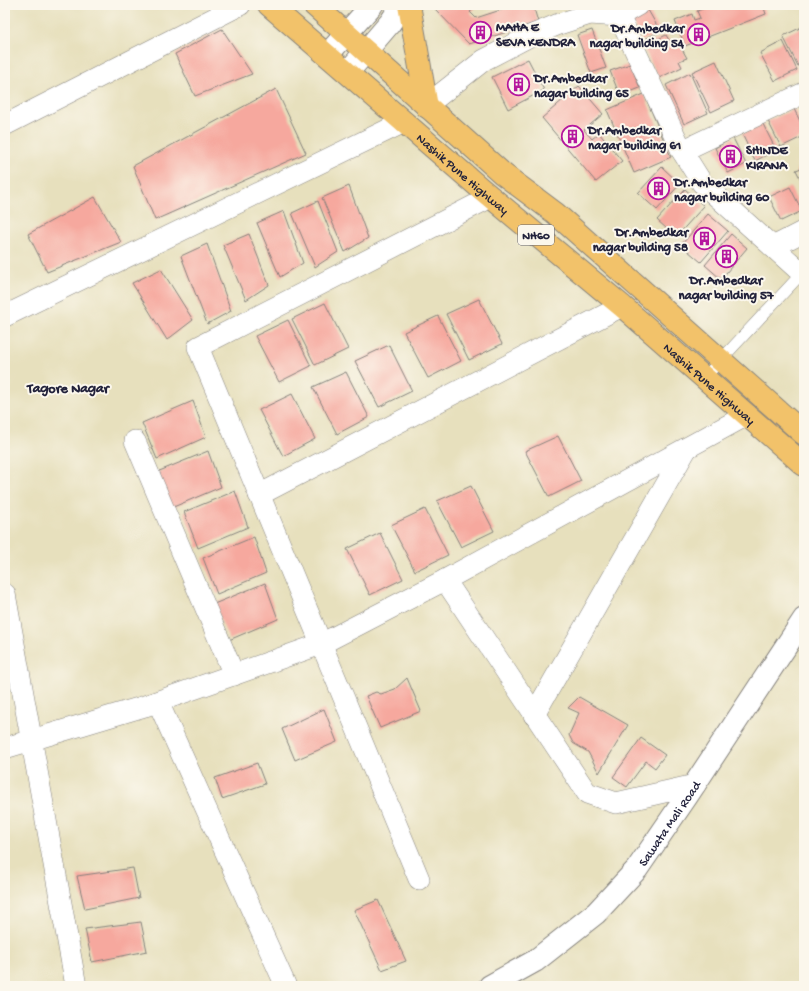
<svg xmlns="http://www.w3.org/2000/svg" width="809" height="991" font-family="'Gochi Hand',sans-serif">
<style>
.building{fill:#f6a89e}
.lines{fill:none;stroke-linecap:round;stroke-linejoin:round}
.service-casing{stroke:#84817c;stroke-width:12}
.minor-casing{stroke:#84817c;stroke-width:22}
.tertiary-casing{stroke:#84817c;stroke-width:24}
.trunk-casing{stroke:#84817c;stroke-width:24}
.service{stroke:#fff;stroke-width:11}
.minor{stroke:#fff;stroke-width:21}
.tertiary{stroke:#fff;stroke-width:22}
.trunk{stroke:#f2c26a;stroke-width:22}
.labels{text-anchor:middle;stroke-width:4;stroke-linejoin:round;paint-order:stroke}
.shield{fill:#fbf7ec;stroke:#636270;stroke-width:1}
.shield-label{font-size:12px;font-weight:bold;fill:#22223b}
.poi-label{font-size:13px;font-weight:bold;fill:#22223b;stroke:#fbf7ec;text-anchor:start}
.street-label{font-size:13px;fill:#22223b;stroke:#fbf7ec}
.neighbourhood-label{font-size:14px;font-weight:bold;fill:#22223b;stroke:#fbf7ec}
</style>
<rect width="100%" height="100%" fill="#fbf7ec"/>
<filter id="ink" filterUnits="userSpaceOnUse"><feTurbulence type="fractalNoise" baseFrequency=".025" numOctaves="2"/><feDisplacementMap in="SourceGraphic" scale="8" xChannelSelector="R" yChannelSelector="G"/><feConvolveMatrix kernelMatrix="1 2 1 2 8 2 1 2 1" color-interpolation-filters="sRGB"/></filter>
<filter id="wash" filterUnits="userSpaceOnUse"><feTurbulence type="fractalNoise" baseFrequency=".012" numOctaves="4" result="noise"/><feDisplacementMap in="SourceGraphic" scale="16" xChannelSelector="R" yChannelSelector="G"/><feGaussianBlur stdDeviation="0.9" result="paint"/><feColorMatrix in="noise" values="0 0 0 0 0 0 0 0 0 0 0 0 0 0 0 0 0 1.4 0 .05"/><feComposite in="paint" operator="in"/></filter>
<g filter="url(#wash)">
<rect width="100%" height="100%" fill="#e7e0bd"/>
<g id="blocks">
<g class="building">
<path d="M437,5h41l-8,7 6,6 40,-13h17l5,17 -69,22 -35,-36z"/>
<path d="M713,5h18l1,2 5,-2h26l3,9 -81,32 -10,-25 17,-7 2,6 6,-2 -3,-7z"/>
<path d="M648,10l12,21 -18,10 -11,-21z"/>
<path d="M804,26v37l-6,3 -15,-30z"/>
<path d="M222,29l30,45 -57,22 -20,-42z"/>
<path d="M592,30l14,38 -15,5 -14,-38z"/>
<path d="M666,35l6,10 6,-3 9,16 -8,3 3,6 -23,11 -16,-31z"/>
<path d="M783,41l14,29 -22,11 -15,-28z"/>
<path d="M528,59l16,31 -36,19 -16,-32z"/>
<path d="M716,61l18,40 -23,11 -19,-40z"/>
<path d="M630,64l10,24 -20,8 -10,-25z"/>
<path d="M690,73l18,40 -24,11 -18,-39z"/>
<path d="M579,86l24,28 -19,16 8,9 7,-6 23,28 -26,21 -54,-64z"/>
<path d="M276,89l30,64 -151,67 -22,-54z"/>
<path d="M644,94l27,63 -37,16 -27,-63z"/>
<path d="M794,109l10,20v7l-23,11 -13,-26z"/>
<path d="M763,124l13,26 -21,11 -13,-27z"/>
<path d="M733,138l13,26 -18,9 -13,-25z"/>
<path d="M662,167l18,17 -23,26 -19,-17z"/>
<path d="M804,167v19l-8,-16z"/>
<path d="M349,186l19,52 -23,14 -23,-54z"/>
<path d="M790,187l12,24 -21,10 -12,-24z"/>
<path d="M685,189l19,17 -28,31 -19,-17z"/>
<path d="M95,197l26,45 -74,30 -19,-38z"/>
<path d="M318,201l20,51 -23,15 -23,-54z"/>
<path d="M284,211l19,52 -23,14 -23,-54z"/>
<path d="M708,214l20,17 -27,31 -20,-17z"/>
<path d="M249,234l20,51 -23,15 -23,-55z"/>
<path d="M731,234l16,14 -26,31 -16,-14z"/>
<path d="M207,244l24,67 -24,13 -26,-68z"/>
<path d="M161,269l32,51 -26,20 -35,-57z"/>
<path d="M479,299l23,45 -33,16 -23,-46z"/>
<path d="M325,303l23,46 -33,16 -23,-46z"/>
<path d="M438,316l23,45 -33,17 -24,-46z"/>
<path d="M288,320l23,46 -32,16 -24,-46z"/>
<path d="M389,345l23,46 -33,16 -24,-46z"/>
<path d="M346,372l23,45 -32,17 -24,-47z"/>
<path d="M292,394l23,45 -32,17 -24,-46z"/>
<path d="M193,401l13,36 -49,22 -15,-36z"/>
<path d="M558,436l23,45 -32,16 -24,-46z"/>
<path d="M208,451l13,36 -50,21 -14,-36z"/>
<path d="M471,486l23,45 -33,16 -24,-46z"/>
<path d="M235,491l13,36 -50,21 -14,-36z"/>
<path d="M425,509l23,46 -33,16 -24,-46z"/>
<path d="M380,533l23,46 -33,16 -23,-46z"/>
<path d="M254,537l12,36 -49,21 -14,-36z"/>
<path d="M265,583l13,36 -49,21 -15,-36z"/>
<path d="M407,678l14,33 -41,17 -14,-32 10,-4 5,2 14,-5z"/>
<path d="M579,697l49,28 -29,48 -11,-21 -15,-9 -4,-8 10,-22 -11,-5z"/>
<path d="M324,709l13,33 -42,18 -13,-31z"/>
<path d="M641,738l24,17 -10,13 -9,-7 -19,26 -14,-10z"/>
<path d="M257,763l8,21 -43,15 -7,-21z"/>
<path d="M133,868l6,30 -54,11 -8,-33z"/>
<path d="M378,900l28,61 -24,9 -28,-60z"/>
<path d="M141,922l6,29 -55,11 -7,-33z"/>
</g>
</g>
</g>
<g filter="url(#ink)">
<use href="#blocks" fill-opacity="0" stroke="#84817c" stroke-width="1"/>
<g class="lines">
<defs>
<path id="service" d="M704,378l98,-105"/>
<g id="minor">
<path d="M619,16l63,135"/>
<path d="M804,93l-122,58 20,32 102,92"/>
<path d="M427,105l57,-45 46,-24 29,-12 31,-10 29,2 19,-11"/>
<path d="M5,125l235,-120"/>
<path d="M773,247l31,-16"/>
<path d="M5,316l399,-194"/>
<path d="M135,441l99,234"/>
<path d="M259,495l363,-189"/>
<path d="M445,580l142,213 29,10 79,-18"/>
<path d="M5,594l71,392"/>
<path d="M158,702l127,282"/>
<path d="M534,715l153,-267"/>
<path d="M5,748l140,-42 176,-62 124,-64 302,-165"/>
<path d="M419,879l-221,-532 293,-150"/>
</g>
<g id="tertiary">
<path d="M328,54l44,-49"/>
<path d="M348,72l42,-49 12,-18"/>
<path id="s1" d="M490,986l45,-25 61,-48 41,-44 50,-73 117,-177"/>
</g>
<g id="trunk">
<path id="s2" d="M269,5l211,183 142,118 182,159"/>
<path d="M314,5l189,169 52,39 249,221"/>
<path d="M409,5l18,102"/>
</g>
</defs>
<use href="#service" class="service-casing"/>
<use href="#minor" class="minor-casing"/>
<use href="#tertiary" class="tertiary-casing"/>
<use href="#trunk" class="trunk-casing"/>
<use href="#service" class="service"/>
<use href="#minor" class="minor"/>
<use href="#tertiary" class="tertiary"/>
<use href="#trunk" class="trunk"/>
</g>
</g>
<defs>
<symbol id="building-ring" viewBox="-11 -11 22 22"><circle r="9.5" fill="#fbf7ec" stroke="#b5179e" stroke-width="1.5"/><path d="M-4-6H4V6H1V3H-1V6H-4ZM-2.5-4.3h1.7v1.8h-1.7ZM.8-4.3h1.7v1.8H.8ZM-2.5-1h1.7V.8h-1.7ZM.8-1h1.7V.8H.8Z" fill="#b5179e"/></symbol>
</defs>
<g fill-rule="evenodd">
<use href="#building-ring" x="468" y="20" width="25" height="25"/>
<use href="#building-ring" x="686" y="22" width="25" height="25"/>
<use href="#building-ring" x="506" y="72" width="25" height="25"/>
<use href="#building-ring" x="560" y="124" width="25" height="25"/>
<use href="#building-ring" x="718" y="144" width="25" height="25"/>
<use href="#building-ring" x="646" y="176" width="25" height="25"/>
<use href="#building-ring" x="692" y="226" width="25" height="25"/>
<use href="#building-ring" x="714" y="244" width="25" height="25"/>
</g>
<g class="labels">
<rect class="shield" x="518" y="225" width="36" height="20" rx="3"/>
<g class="shield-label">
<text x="536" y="239">NH60</text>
</g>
<g class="poi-label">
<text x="496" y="31">MAHA E<tspan x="496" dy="15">SEVA KENDRA</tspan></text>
<text x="684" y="32" text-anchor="end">Dr.Ambedkar<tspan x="684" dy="15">nagar building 54</tspan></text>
<text x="534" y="82">Dr.Ambedkar<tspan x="534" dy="15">nagar building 65</tspan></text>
<text x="588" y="134">Dr.Ambedkar<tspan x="588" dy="15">nagar building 61</tspan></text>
<text x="746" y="154">SHINDE<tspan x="746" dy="15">KIRANA</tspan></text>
<text x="674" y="186">Dr.Ambedkar<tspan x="674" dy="15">nagar building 60</tspan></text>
<text x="688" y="236" text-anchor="end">Dr.Ambedkar<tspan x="688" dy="15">nagar building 58</tspan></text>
<text x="726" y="284" text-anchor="middle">Dr.Ambedkar<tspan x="726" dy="15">nagar building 57</tspan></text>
</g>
<g class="street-label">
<text dy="5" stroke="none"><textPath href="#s2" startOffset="257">Nashik Pune Highway</textPath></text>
<text dy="5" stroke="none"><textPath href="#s2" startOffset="581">Nashik Pune Highway</textPath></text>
<text dy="5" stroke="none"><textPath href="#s1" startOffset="245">Sawata Mali Road</textPath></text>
</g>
<g class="neighbourhood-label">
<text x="68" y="392">Tagore Nagar</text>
</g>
</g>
<rect width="809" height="991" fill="none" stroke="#fbf7ec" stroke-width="20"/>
</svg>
